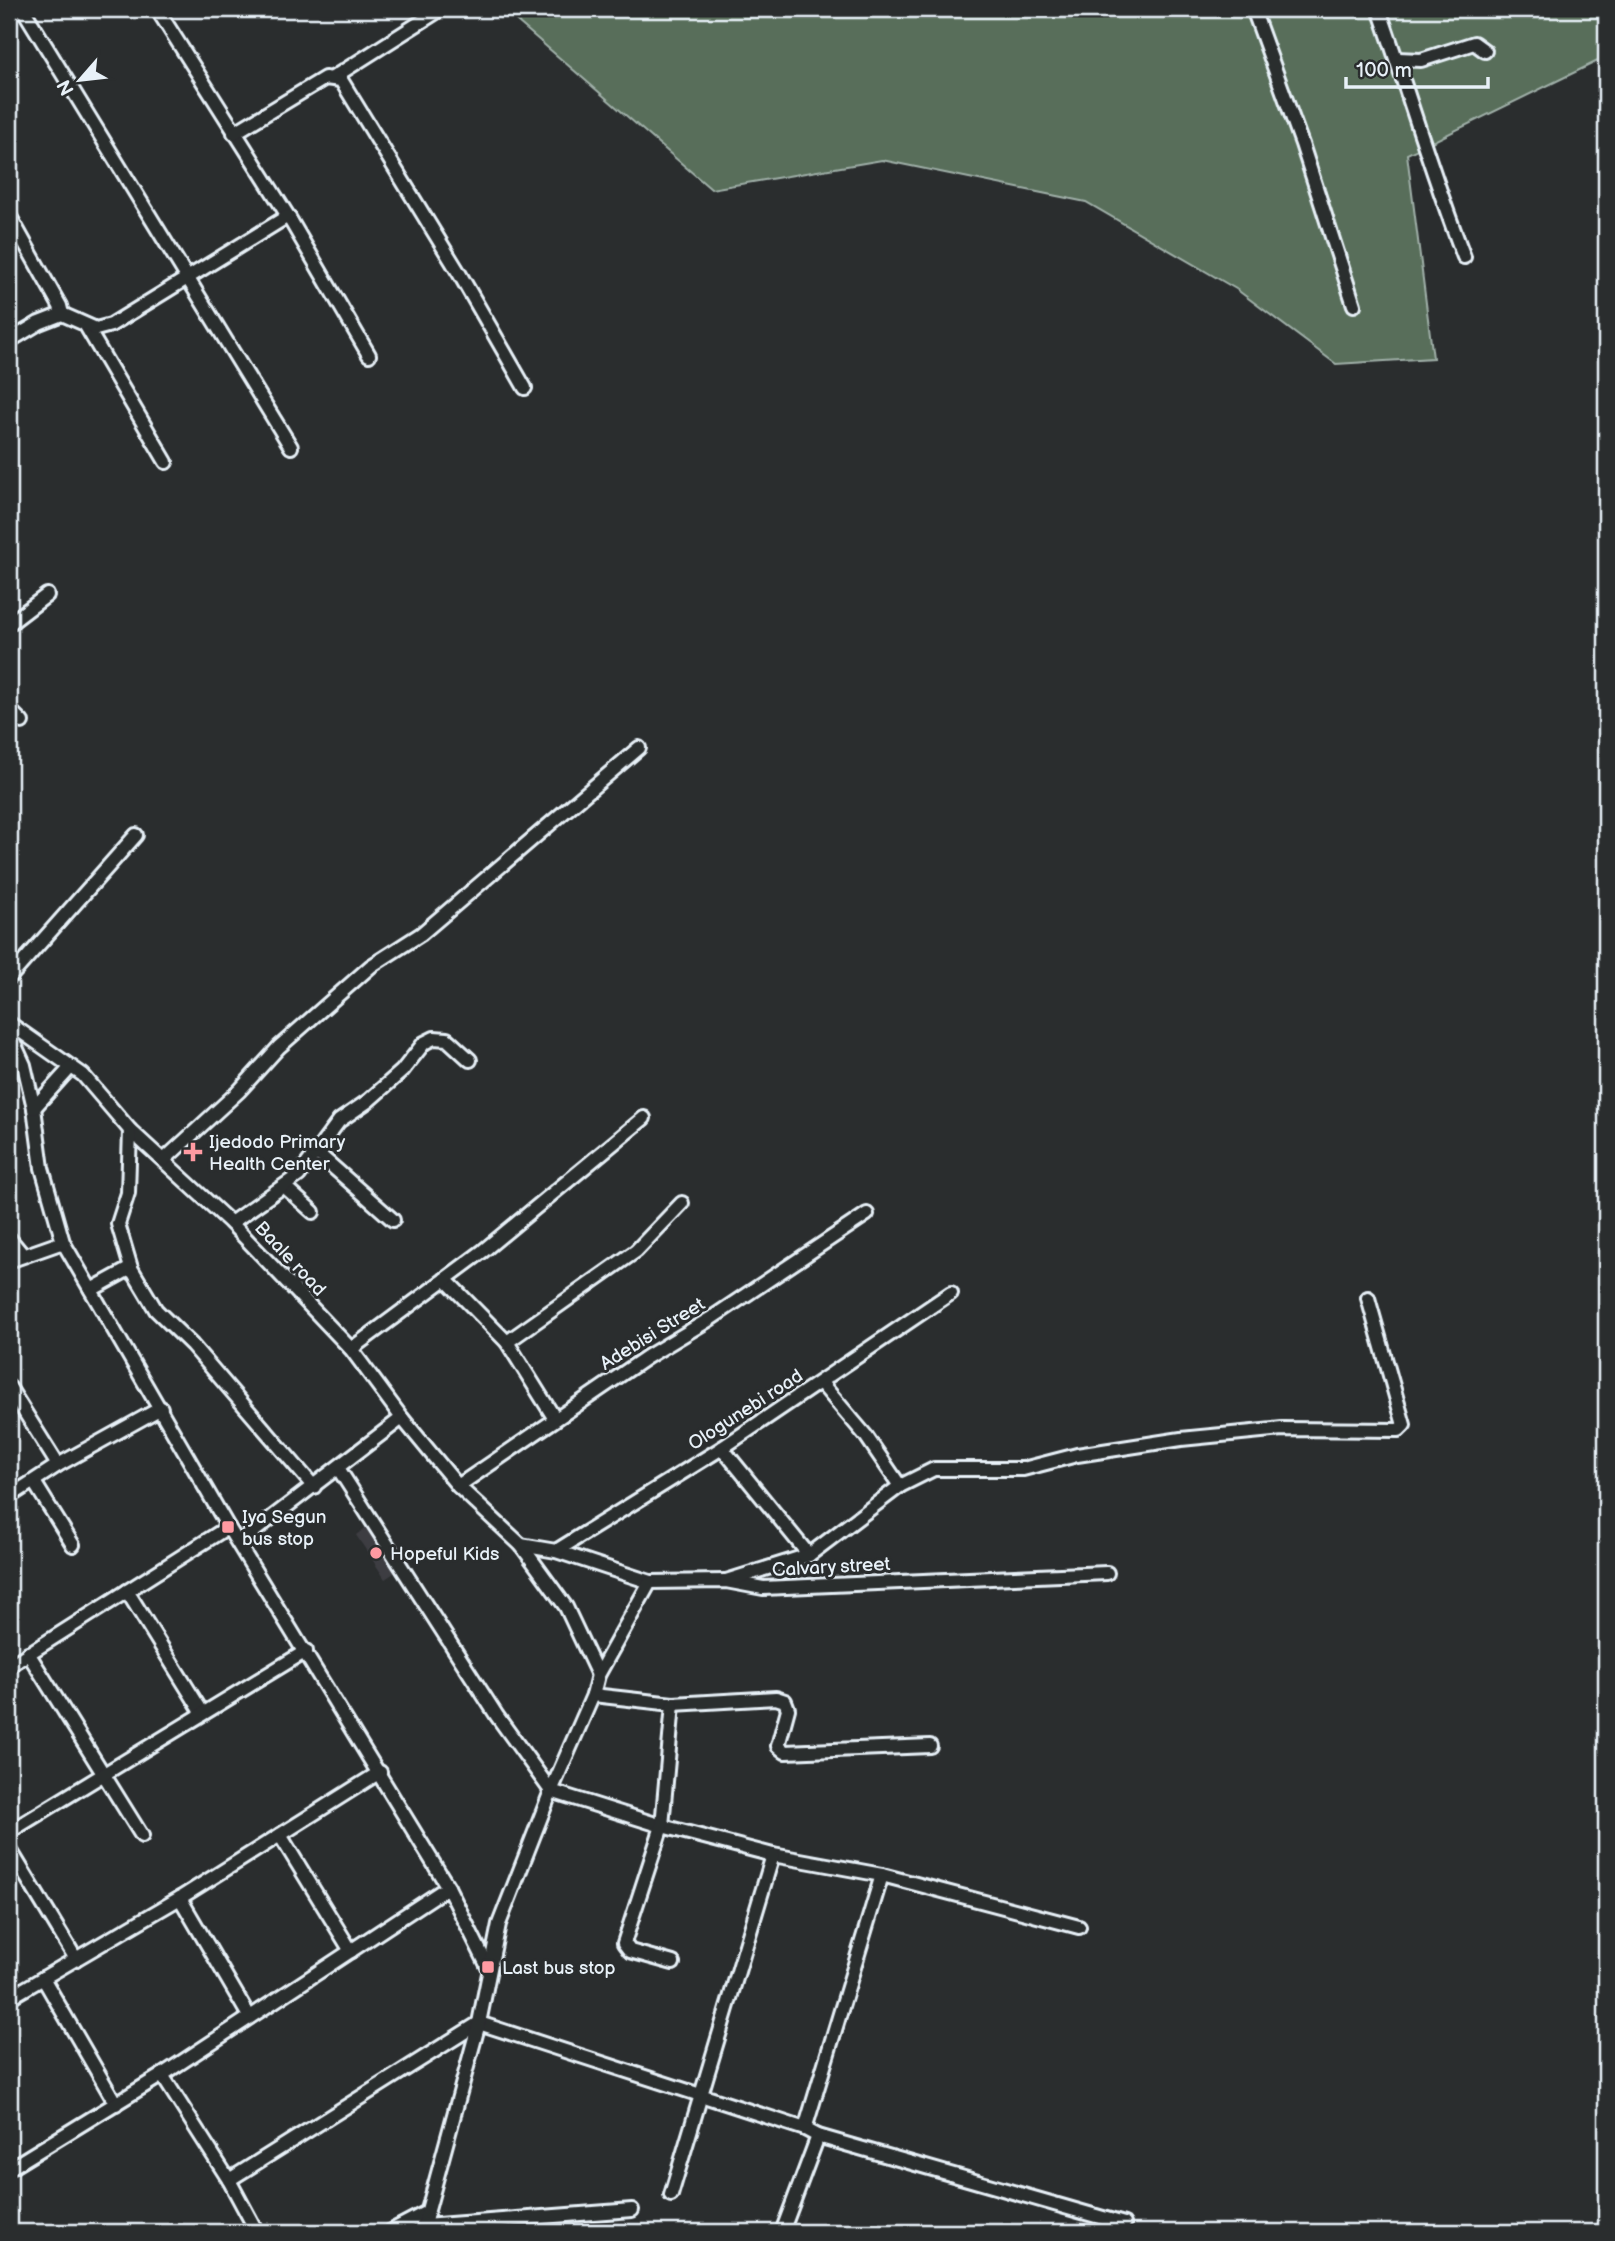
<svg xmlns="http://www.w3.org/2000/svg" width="1615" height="2241" font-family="'Balsamiq Sans',sans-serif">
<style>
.built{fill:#3e3d43}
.green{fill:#586e5a;stroke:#a0b0a9;stroke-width:2}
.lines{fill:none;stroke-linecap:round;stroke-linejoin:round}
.minor-casing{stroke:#e8f1f8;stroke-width:18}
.minor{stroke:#2a2d2e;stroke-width:12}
.poi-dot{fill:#ff9aa2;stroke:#2a2d2e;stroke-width:2.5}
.labels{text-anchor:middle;stroke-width:6;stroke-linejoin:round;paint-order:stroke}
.poi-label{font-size:19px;fill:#e8f1f8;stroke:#2a2d2e;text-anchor:start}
.street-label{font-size:19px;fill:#e8f1f8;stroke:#2a2d2e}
</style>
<rect width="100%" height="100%" fill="#2a2d2e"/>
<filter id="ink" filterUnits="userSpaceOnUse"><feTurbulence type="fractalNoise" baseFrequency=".0143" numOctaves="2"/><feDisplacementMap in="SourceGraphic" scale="14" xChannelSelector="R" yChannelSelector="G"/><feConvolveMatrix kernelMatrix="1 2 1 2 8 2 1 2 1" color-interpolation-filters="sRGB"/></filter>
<g filter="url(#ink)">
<path class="built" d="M367,1527l30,44 -12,8 -29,-44z"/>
<path class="green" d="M503,9h1103v48l-199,97 26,204 -97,6 -100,-75 -150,-87 -204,-42 -171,29z"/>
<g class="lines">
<defs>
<g id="minor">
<path d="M23,9l268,438"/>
<path d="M157,9l131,207 81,139"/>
<path d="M1253,9l49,135 52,161"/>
<path d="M1379,9c29,82 53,166 85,248"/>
<path d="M1398,59l23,1 53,-17 11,8"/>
<path d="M334,77l101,-64"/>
<path d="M234,133l91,-55 16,2 118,193 66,115"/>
<path d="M9,215l51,91 2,8"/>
<path d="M86,326l80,136"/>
<path d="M9,341l30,-18 23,-9 34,15 15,-4 177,-109"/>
<path d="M9,624l38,-29"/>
<path d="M9,709l13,13"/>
<path d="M9,978l127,-143"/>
<path d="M9,1023l74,52 47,55 101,93 120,126 51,69 56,68 63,59 45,62 32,68"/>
<path d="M9,1032l15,33 10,43 8,60 21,74 165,285 220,360 40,80"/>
<path d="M34,1108l37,-41"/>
<path d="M130,1130l-2,63 -10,31 13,44 25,42 36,35 122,142"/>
<path d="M315,1151l78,69"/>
<path d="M164,1160l75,-69 40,-44 92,-81 50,-32 218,-186"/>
<path d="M285,1187l28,25"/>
<path d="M231,1223l68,-48 40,-54 29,-20 34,-30 22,-28 10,-5 13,1 23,21"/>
<path d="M9,1238l14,17"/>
<path d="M9,1261l54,-19"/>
<path d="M445,1279l62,63 48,77"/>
<path d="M91,1290l40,-22"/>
<path d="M507,1342l129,-91 46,-48"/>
<path d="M351,1349l132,-98 161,-133"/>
<path d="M821,1383l45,53 34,50"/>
<path d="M9,1387l49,78"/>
<path d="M722,1448l87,107"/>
<path d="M338,1468l159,248 54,75 111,35 111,29 109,20 197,52"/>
<path d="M34,1482l39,63"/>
<path d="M458,1486l189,-129 63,-38 157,-105"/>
<path d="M9,1497l49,-32 103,-57"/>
<path d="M240,1542l162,-124"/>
<path d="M521,1545l35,6 94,31 76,-1 37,7 344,-15"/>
<path d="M556,1551l166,-103 229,-155"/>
<path d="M726,1581l83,-26 91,-69 34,-17h89l54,-14 104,-16 101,-10 117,1 5,-5 -36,-127"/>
<path d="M127,1591l75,121"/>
<path d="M28,1653l114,183"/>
<path d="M9,1666l219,-139"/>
<path d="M593,1695l80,9 103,-6 9,3 3,8 -10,37 7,6 145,-6"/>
<path d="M673,1704l-11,122 -38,117 6,8 43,12"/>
<path d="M9,1832l297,-181"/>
<path d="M280,1835l71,116"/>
<path d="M9,1848l67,111"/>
<path d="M180,1898l69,118"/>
<path d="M43,1978l73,126"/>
<path d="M9,1998l171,-100 200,-126"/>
<path d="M162,2075l67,105 28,52"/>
<path d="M805,2129l77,-254"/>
<path d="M12,2167l150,-92 286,-188"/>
<path d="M229,2180l250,-157 326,106 13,7 306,88"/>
<path d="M671,2195l102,-340"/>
<path d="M424,2226l208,-16"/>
<path d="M389,2232l38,-20"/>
<path d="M422,2232l57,-209 20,-99 52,-133 42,-96 5,-20 52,-93"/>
<path d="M782,2232l36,-96"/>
</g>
</defs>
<use href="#minor" class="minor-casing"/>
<use href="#minor" class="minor"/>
</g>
</g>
<g class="poi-dot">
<path d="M189.5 1141.5h7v7h7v7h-7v7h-7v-7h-7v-7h7z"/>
<rect x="221" y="1520" width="14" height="14" rx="3.5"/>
<circle cx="376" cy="1553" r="7"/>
<rect x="481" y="1960" width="14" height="14" rx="3.5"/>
</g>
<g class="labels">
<g class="poi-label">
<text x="209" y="1148">Ijedodo Primary<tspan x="209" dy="22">Health Center</tspan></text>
<text x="242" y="1523">Iya Segun<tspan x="242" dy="22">bus stop</tspan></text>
<text x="390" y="1560">Hopeful Kids</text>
<text x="502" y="1974">Last bus stop</text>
</g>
<g class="street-label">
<text transform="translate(291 1258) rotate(47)" y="7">Baale road</text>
<text transform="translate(652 1333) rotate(-32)" y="7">Adebisi Street</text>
<text transform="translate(745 1409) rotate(-33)" y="7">Ologunebi road</text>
<text transform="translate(831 1566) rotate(-3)" y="7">Calvary street</text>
</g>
</g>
<rect width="1615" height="2241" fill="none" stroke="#2a2d2e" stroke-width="35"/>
<rect x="18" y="18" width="1580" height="2206" fill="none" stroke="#e8f1f8" stroke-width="2.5" filter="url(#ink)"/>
<g transform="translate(80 80) rotate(242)" stroke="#2a2d2e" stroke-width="5" paint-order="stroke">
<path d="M0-5L12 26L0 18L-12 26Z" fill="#e8f1f8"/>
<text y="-10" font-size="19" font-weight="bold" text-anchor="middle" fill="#e8f1f8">N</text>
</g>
<path d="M1346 77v10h142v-10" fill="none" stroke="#e8f1f8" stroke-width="3.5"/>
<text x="1356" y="77" font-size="21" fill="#e8f1f8" stroke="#2a2d2e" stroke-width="5" paint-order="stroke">100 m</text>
</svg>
